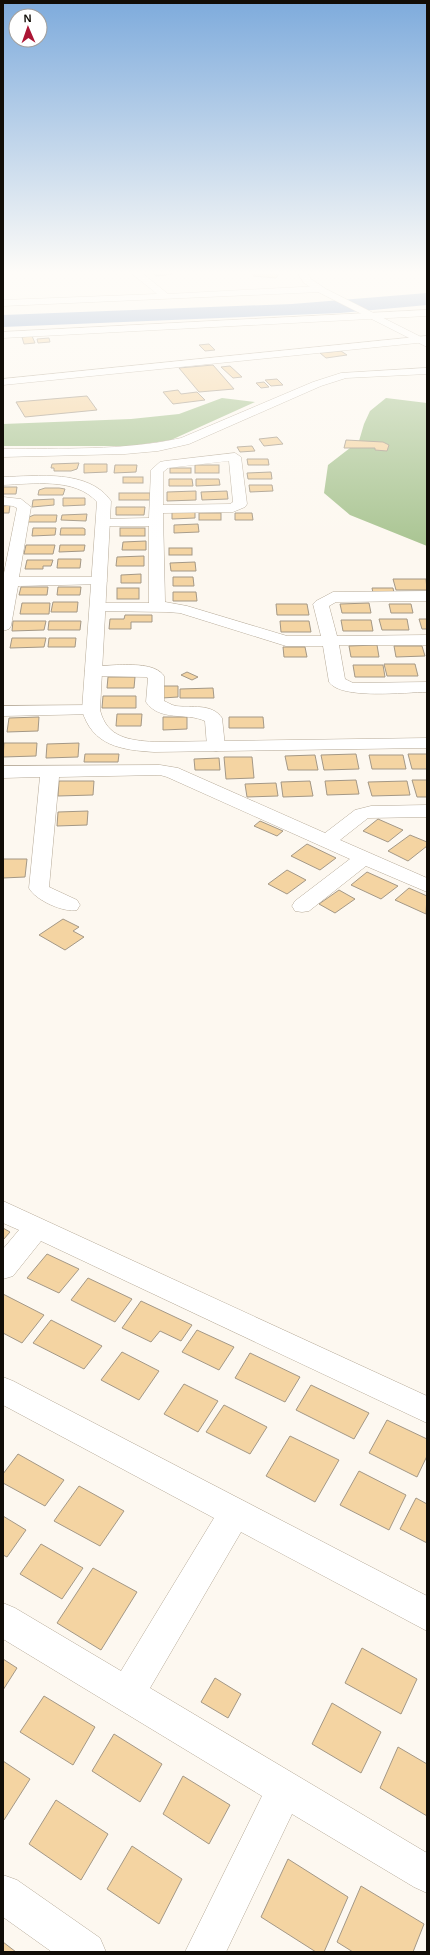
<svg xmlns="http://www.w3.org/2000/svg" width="430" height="1955" font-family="Helvetica,sans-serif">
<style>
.forest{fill:#aac593}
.water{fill:#7f9dc9}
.building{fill:#f4d4a2;stroke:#a49886}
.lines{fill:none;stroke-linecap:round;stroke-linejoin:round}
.street-casing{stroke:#b6aa98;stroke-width:1}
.secondary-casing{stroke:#b6aa98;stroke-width:1}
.street{fill:#fff;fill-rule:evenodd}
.secondary{fill:#fff;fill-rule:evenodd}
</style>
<rect width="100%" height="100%" fill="#fdf8f0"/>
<g class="forest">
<path d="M222,398l33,4 -84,38 -40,6h-128v-22l128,-5 48,-5z"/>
<path d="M386,398l41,5v143l-77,-31 -26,-22 4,-28 31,-24 5,-17 6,-13z"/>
</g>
<path class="water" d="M427,293v12l-87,8 -337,14v-12l289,-11z"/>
<g class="building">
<path d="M151,272h18l3,2 -15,2z"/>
<path d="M258,272l19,1 -1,1h3l-3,4 -23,-2z"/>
<path d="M32,336l3,7 -11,1 -2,-7z"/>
<path d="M49,338l1,4 -12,1 -1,-4z"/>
<path d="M209,344l6,6 -10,1 -6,-6z"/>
<path d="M341,351l6,4 -21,3 -6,-5z"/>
<path d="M213,365l21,24 -35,3 -20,-24z"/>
<path d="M221,367l9,-1 12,11 -9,1z"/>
<path d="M277,379l6,6 -12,1 -6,-6z"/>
<path d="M264,382l5,5 -8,1 -5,-5z"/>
<path d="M178,390l3,4 16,-2 8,8 -32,4 -10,-12z"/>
<path d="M87,396l10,14 -72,7 -9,-15z"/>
<path d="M277,437l6,7 -19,2 -5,-7z"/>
<path d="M346,440l37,2 6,3 -2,6 -12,-1v-2h-31z"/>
<path d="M252,446l3,5 -15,1 -3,-5z"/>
<path d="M247,459h21l1,6h-21z"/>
<path d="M79,463l-2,6 -6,2h-17v-3h-3l1,-4z"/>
<path d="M84,464h23v8l-23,1z"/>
<path d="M115,465h22l-1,7 -22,1z"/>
<rect x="195" y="465" width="24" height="8"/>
<rect x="170" y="468" width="21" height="5"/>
<path d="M271,472l1,7h-24l-1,-6z"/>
<rect x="123" y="477" width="20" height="6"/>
<path d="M169,479h23l1,7h-24z"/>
<path d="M196,479h23l1,6 -24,1z"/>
<path d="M249,485h23l1,6 -23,1z"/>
<path d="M3,487h14l-1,7h-13z"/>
<path d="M45,488h14l6,1 -2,6h-25l1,-5z"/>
<path d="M196,491v9l-29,1v-9z"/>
<path d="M227,491l1,8 -26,1 -1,-8z"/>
<rect x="119" y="493" width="31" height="7"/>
<path d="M63,498h22v7l-22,1z"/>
<path d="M54,499v6l-22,2 1,-7z"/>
<path d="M10,505l-1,8h-6v-7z"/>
<path d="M116,507h29l-1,8h-28z"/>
<path d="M172,512h23v6l-23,1z"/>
<rect x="199" y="513" width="22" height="7"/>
<path d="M235,513h17l1,7h-18z"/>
<path d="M87,514l-1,7 -25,-1 1,-5z"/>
<path d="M34,515h23l-1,7h-28l1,-5z"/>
<path d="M198,524l1,8 -25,1v-8z"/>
<path d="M33,528h23l-1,7 -23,1z"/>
<path d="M61,528h22l2,1v6h-25z"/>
<rect x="120" y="528" width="25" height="8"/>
<path d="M146,541v9h-24l1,-8z"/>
<path d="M26,545h29l-2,9h-29z"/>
<path d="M60,545h25l-1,6 -25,1z"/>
<rect x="169" y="548" width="23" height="7"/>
<path d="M144,556v10h-28l1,-9z"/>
<path d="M58,559h23l-1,9h-23z"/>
<path d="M27,560h26l-2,6h-8v3h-18z"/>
<path d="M195,562l1,9h-25l-1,-8z"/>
<path d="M141,574v9h-20v-8z"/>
<path d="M173,577h20l1,9h-21z"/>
<path d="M393,579h33l1,11h-31z"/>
<path d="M21,587h27l-1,8h-28z"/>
<path d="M58,587h23l-1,8h-23z"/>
<rect x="117" y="588" width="22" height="11"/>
<path d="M372,588h21l1,5h-21z"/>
<path d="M173,592h23l1,9h-24z"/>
<path d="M53,602h25l-1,10h-26z"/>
<path d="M22,603h28l-1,11h-29z"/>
<path d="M369,603l2,10h-29l-2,-9z"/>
<path d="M276,604h31l2,11h-32z"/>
<path d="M389,604h22l2,9h-22z"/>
<path d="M125,615h27v7h-21v7h-22l1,-10h14z"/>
<path d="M379,619h28l2,11h-27z"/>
<path d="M419,619h8v10h-5z"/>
<path d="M341,620h30l2,11h-30z"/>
<path d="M13,621h33l-2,9 -32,1z"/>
<path d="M49,621h32l-1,9h-32z"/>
<path d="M280,621h29l2,11h-30z"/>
<path d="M12,638h34l-2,9 -34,1z"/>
<path d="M49,638h27l-1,9h-27z"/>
<path d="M377,645l2,12h-28l-2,-11z"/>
<path d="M394,646h28l3,10 -29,1z"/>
<path d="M283,647h22l2,10h-23z"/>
<path d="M384,664h31l3,12h-31z"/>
<path d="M353,665h30l2,12h-30z"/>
<path d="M187,672l11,5 -6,3 -11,-5z"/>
<path d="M108,677h27l-1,11h-27z"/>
<path d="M162,686h16v11l-16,1z"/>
<path d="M213,688l1,10h-34v-9z"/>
<path d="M103,696h33v12h-34z"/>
<path d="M117,714h25l-1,12h-25z"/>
<path d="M39,717l-1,14 -31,1 2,-14z"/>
<path d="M163,717h24v12l-24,1z"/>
<path d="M229,717h34l1,11h-35z"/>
<path d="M4,743h33l-1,13 -33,1z"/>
<path d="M79,743l-1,14 -32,1 1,-14z"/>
<path d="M85,754h34l-1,8h-34z"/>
<path d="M356,754l3,15 -35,1 -3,-15z"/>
<path d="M408,754h19v15h-15z"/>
<path d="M315,755l3,15h-30l-3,-14z"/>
<path d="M369,755h34l3,14h-34z"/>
<path d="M224,757h28l2,21 -28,1z"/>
<path d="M219,758l1,12h-25l-1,-11z"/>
<path d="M356,780l3,14 -32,1 -2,-14z"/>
<path d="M412,780h15v17h-10z"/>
<path d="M59,781h35l-1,14 -35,1z"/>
<path d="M310,781l3,15 -30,1 -2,-15z"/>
<path d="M407,781l3,14 -38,1 -4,-14z"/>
<path d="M276,783l2,13 -31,1 -2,-13z"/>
<path d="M88,811l-1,14 -30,1 1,-14z"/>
<path d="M378,819l25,11 -15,12 -25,-11z"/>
<path d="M260,821l23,10 -6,5 -23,-10z"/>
<path d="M410,835l17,7v4l-19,15 -20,-10z"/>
<path d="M307,844l29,14 -16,12 -29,-14z"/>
<path d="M3,859h24l-2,18 -22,1z"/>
<path d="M287,870l19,10 -19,14 -19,-10z"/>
<path d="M367,872l31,14 -17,13 -30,-14z"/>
<path d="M409,888l18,8 -1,18 -31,-14z"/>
<path d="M339,890l16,9 -20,14 -16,-9z"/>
<path d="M63,919l16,8 -6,4 11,6 -19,13 -26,-15z"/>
<path d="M3,1228l7,4 -7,8z"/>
<path d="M47,1254l32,15 -20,24 -32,-15z"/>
<path d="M88,1278l44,21 -17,23 -44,-22z"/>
<path d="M3,1294l41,21 -22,28 -19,-10z"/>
<path d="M141,1301l51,24 -11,16 -21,-10 -9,11 -29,-14z"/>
<path d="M51,1320l51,26 -18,23 -51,-26z"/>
<path d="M197,1330l37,17 -15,23 -37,-18z"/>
<path d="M122,1352l37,19 -20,29 -38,-20z"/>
<path d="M250,1353l50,24 -15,25 -50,-24z"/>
<path d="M184,1384l34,17 -20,31 -34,-18z"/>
<path d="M311,1385l58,28 -15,26 -58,-29z"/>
<path d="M224,1405l43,22 -17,27 -44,-22z"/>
<path d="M387,1420l40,19v17l-10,21 -48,-24z"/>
<path d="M290,1436l49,24 -24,42 -49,-26z"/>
<path d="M18,1454l46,26 -19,26 -42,-23v-9z"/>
<path d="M359,1471l47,24 -17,35 -49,-25z"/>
<path d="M79,1486l45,25 -24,35 -46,-25z"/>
<path d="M416,1498l11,6v39l-27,-14z"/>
<path d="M3,1516l23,14 -19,27 -4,-2z"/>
<path d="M41,1544l42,24 -21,31 -42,-25z"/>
<path d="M93,1568l44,24 -36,58 -44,-27z"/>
<path d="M362,1648l55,31 -16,35 -56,-31z"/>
<path d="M3,1659l14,9 -14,22z"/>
<path d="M215,1678l26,16 -13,24 -27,-16z"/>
<path d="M44,1696l51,31 -22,38 -53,-33z"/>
<path d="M332,1703l49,29 -20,41 -49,-29z"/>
<path d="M114,1734l48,30 -22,38 -48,-31z"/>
<path d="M398,1747l29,17v52l-47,-28z"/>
<path d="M3,1761l27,18 -26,41 -1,-1z"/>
<path d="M183,1776l47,29 -21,39 -46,-30z"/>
<path d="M56,1800l52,34 -27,46 -52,-36z"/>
<path d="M132,1846l50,33 -23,45 -52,-35z"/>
<path d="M288,1859l60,38 -24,55h-8l-55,-35z"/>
<path d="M361,1886l63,38 -11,28h-60l-16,-10z"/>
<path d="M3,1942l13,10h-13z"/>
</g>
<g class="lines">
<defs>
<g id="street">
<path d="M130,272h11l27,22 152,-8 5,3 -5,3 -317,14v-6l154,-6z"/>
<path d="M427,310v6l-424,22v-6z"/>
<path d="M427,336v6l-424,43v-6z"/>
<path d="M235,453l6,4 6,47 -2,3 -12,5 -70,1 2,89 22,4 100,30h34l-8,-32 3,-3 17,-9 94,-1v10l-91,1 -7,4 8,30 90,-1v10h-88l6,34 8,4 74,-1v10c-21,0 -86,8 -98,-10l-6,-36h-37l-106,-33 -13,-1 -73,-1 -3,-3 3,-3 5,-2h50v-77h-45l-5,-1 -2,-3 2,-3 50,-1 2,-48 9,-8 5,-1zM229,461l4,41 -3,2 -67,1v-33l5,-4z"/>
<path d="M3,497l18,2 10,8 -12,70h81l5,1 2,3 -2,3 -87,2 -7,40 -2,3 -6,2v-53l14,-70 -4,-2 -10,-1z"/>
<path d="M117,665c14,0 38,-2 47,11v25c3,1 7,4 12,5 15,2 36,-3 46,12l3,28 -3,4 -6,1 -6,-1 -3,-4 -2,-25c-19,-9 -45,1 -59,-19l2,-24 -2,-1 -53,-1 -6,-1 -2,-4 2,-4z"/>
<path d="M91,705l6,1 3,4 -3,4 -94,2v-10z"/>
<path d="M160,765l18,3 147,65 30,-23 16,-4 56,-1v12l-59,1 -28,22 87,38v14l-61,-26 -57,45 -7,1 -7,-1 -3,-5 3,-5 55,-42 -183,-82 -7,-2 -101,2 -10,110 28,13 3,5 -3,5c-13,3 -42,-10 -48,-22l11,-111 -37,1v-12z"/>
<path d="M3,1201l424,195v27l-386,-182 -28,35 -10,3v-30l16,-19 -16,-7z"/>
<path d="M3,1377l10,4 414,215v35l-186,-99 -91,156 277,165v40l-13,-6 -122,-73 -66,138h-41l77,-156 -259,-157v-36l12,5 106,63 93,-153 -211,-113z"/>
<path d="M3,1875l14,5 83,58 6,14h-54l-49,-35z"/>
</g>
<g id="secondary">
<path d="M297,272h10l4,7 15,10 101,51v7l-107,-54 -16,-10z"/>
<path d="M427,368v6l-81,4 -25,8 -132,58 -31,7 -33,3 -122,3v-8c59,-1 120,2 178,-11l132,-56 28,-9z"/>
<path d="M3,477c34,-1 86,-8 108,24l-11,209c7,28 29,30 54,32l273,-4v10l-273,4c-32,-2 -62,-6 -72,-42l15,-208c-22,-25 -65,-18 -94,-17z"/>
</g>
</defs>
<use href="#street" class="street-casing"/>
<use href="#secondary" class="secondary-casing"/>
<use href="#street" class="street"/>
<use href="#secondary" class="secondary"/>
</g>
<linearGradient id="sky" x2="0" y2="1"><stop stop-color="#7eabdc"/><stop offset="0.5" stop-color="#fefcf8"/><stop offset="1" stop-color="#fefcf8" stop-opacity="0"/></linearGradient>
<rect width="430" height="545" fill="url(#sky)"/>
<rect width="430" height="1955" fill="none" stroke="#110d07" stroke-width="8"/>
<g transform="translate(28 28) rotate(358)"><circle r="19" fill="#ffffff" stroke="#a09e9c"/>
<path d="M0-3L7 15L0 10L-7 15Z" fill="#ab1534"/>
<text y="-6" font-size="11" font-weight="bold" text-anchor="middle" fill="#110d07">N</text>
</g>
</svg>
